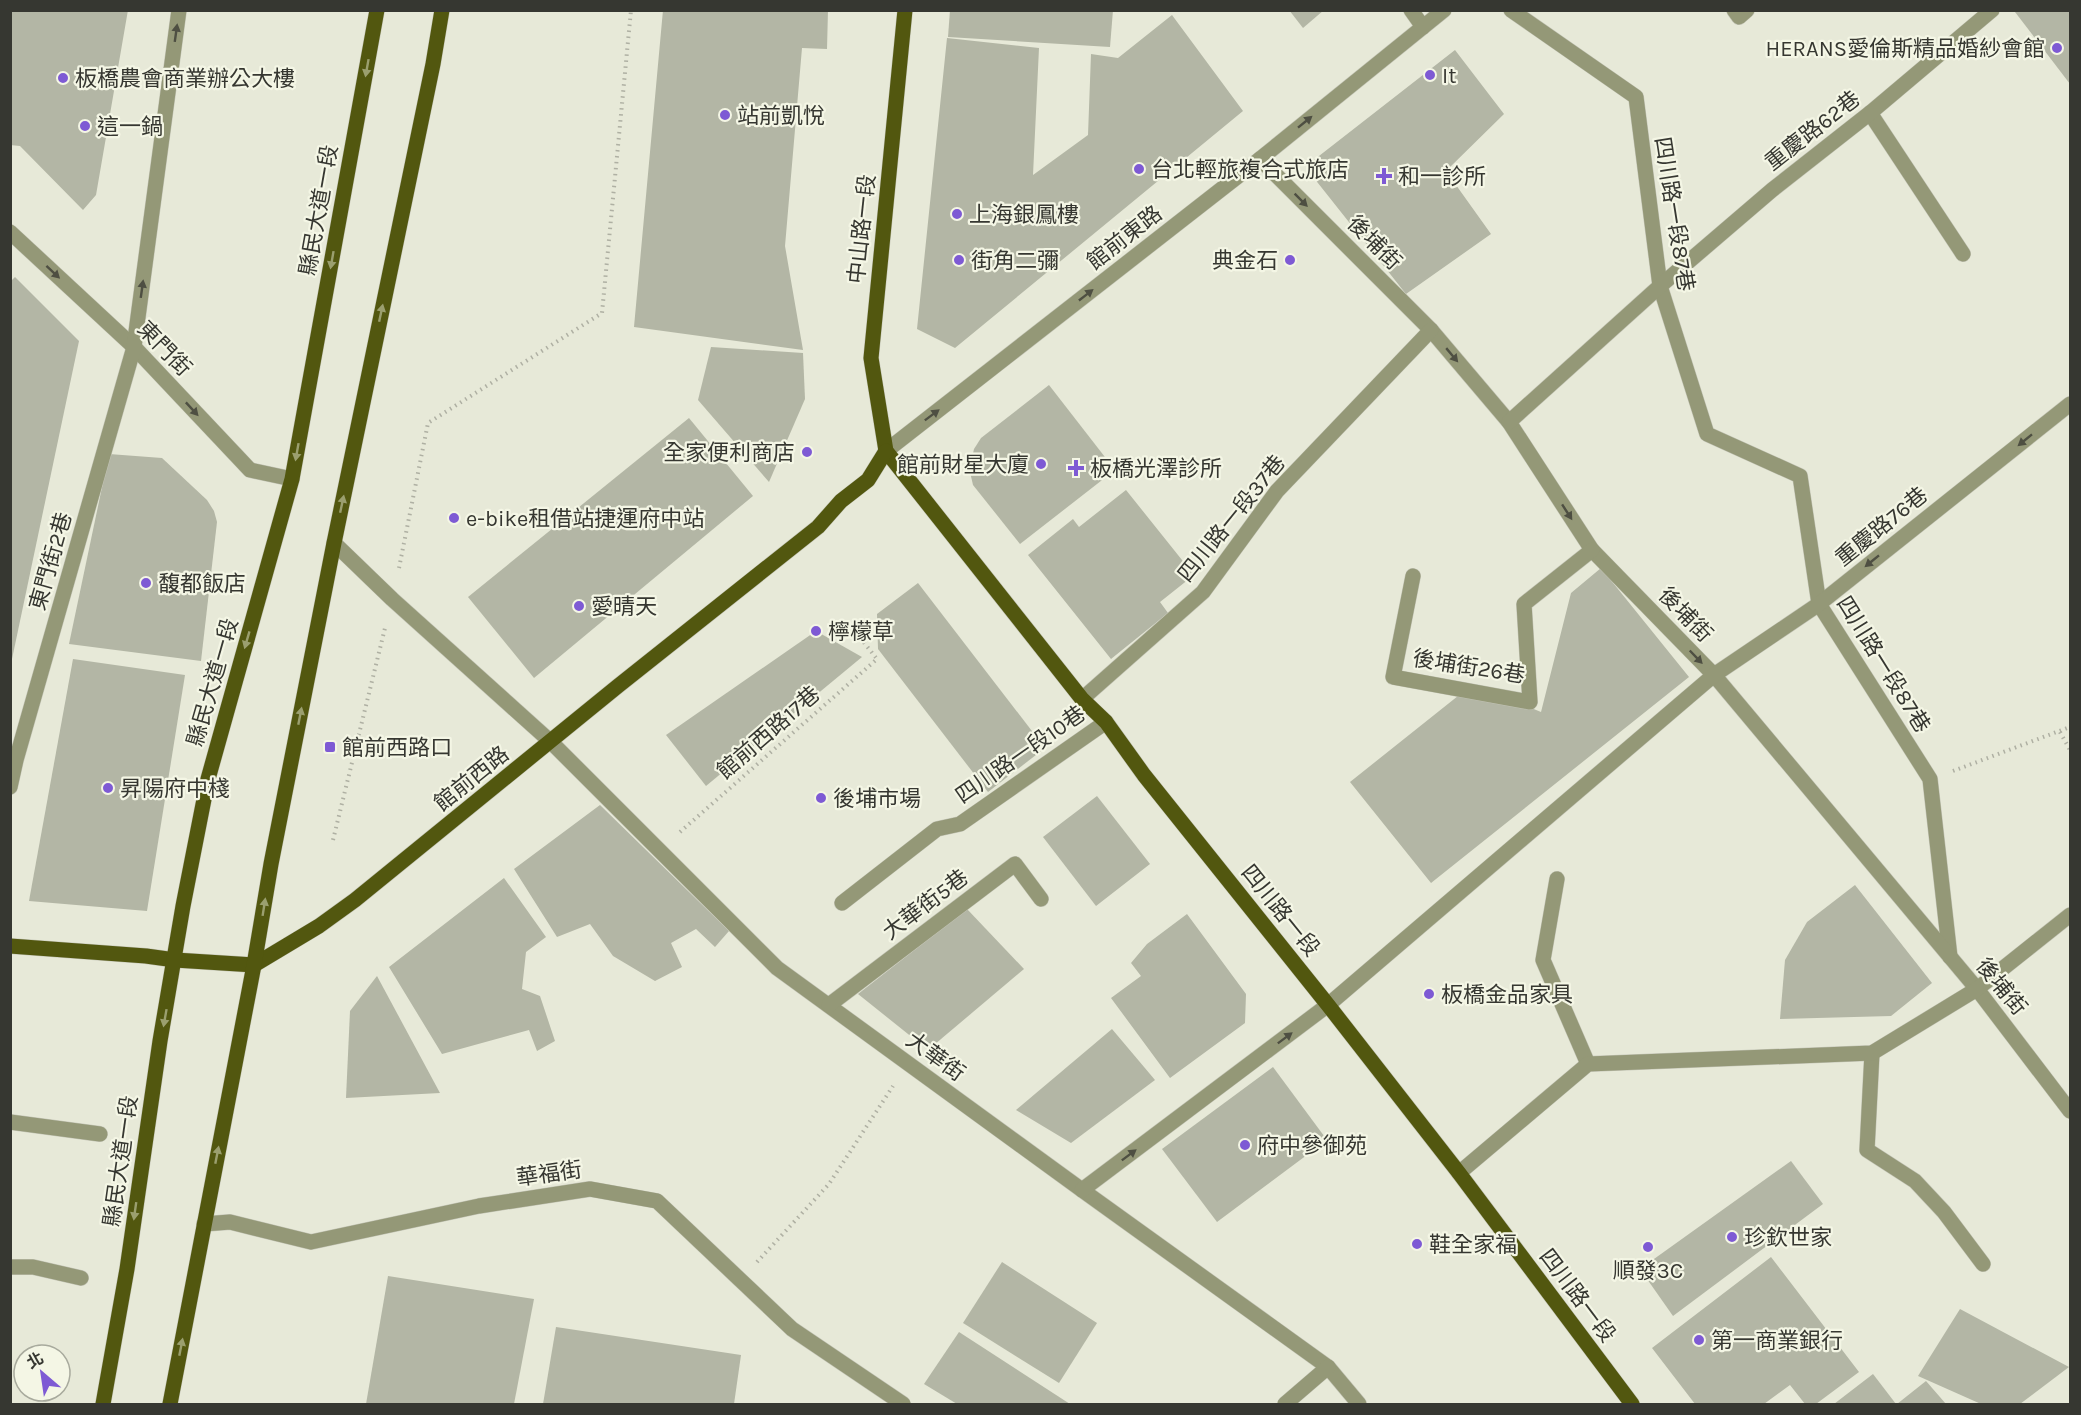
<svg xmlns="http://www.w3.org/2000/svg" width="2081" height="1415" font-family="Karla,'Noto Sans TC',sans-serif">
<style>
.building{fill:#b3b6a5}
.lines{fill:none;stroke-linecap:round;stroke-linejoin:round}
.minor-casing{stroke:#c4c5b7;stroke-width:16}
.major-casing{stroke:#c4c5b7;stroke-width:16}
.path{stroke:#afb0a3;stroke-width:4;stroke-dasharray:1.5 4.5;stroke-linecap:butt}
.minor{stroke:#949877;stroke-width:15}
.major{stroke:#52570f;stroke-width:15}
.oneway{fill:#4e4f42}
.oneway2{fill:#9b9f6f}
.poi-dot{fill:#7e5ad4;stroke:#f4f6e5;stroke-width:2}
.labels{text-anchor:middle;stroke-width:4.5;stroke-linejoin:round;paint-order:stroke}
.poi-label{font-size:22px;fill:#363731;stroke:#f4f6e5;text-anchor:start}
.street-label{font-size:22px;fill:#363731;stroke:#f4f6e5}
</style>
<rect width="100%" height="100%" fill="#e7e9d8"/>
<g class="building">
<path d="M10,10h118l-32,185 -13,15 -63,-64 -10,-1z"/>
<path d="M663,10h165l-1,39 -25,-1 -17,198 18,104 -169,-23z"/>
<path d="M950,10h163l-3,37 -162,-10z"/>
<path d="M1289,10h35l-21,18z"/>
<path d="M2017,10h53v74l-55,-72z"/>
<path d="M1172,15l71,96 -288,237 -38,-19 30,-291 92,10 -6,127 55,-40 3,-81 27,4z"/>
<path d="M1455,50l49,64 -58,57 45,63 -85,60 -96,-121v-10z"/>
<path d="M15,277l64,64 -67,318 -2,-377z"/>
<path d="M711,347l92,6 2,46 -36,83 -71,-82z"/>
<path d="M1049,385l66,85 -95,74 -47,-59 -3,-13 2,-14 2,-9 7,-11z"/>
<path d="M689,418l64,78 -219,182 -66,-81z"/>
<path d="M109,454l53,4 45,42 7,11 3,11 -16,139 -132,-17z"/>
<path d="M1126,490l68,85 -34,27 8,11 -57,46 -83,-104 45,-36 6,8z"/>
<path d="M1601,568l88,109 -258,206 -81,-101 123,-98 68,28 30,-119z"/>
<path d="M918,583l127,165 -57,44 -110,-143 -1,-35z"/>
<path d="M816,631l46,26 -156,129 -40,-51z"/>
<path d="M73,659l112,16 -38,236 -118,-10z"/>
<path d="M1097,796l53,68 -54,42 -53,-69z"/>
<path d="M600,805l129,126 -14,16 -19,-18 -25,14 11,24 -27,14 -42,-25 -23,-32 -33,13 -43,-68z"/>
<path d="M504,878l42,59 -20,15 -4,37 18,7 15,45 -18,10 -8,-21 -87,24 -53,-87z"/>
<path d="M1855,885l77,98 -41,33 -111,3 5,-59 22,-38z"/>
<path d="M967,909l57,60 -96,81 -70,-56z"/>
<path d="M1187,914l59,80 -1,29 -75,55 -59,-80 30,-22 -10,-13 16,-19z"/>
<path d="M377,976l63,117 -94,5 4,-87z"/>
<path d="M1112,1029l43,51 -84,63 -55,-33z"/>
<path d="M1273,1067l54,73 -110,82 -55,-73z"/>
<path d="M1791,1161l32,43 -150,112 -33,-47z"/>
<path d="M1771,1257l88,115 -43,32h-11l-15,-19 -26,19h-69l-43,-56z"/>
<path d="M1002,1262l95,61 -38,60 -96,-60z"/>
<path d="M388,1276l146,23 -20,105h-148z"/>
<path d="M1960,1309l109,58 -49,37h-39l-63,-28z"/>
<path d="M556,1327l185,28 -7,49h-191z"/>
<path d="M959,1332l111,72h-113l-33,-20z"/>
<path d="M1873,1374l23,30h-62z"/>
<path d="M1926,1381l20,23h-49z"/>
</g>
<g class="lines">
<defs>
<g id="minor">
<path d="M1411,10l12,17"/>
<path d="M1511,10l125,87 24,189 47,148 93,42 19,128 111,175 20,178"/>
<path d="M1734,10l5,7 8,-7"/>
<path d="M1870,113l93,141"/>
<path d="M1260,159l171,171 78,92 83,128 122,125 263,314 93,122"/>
<path d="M10,232l124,115 116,123 42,9"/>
<path d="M1509,422l151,-136 112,-96 98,-77 122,-103"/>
<path d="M886,451l374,-292 184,-149"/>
<path d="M334,543l58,56 159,143 226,226 305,222 246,177 31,37"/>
<path d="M1413,576l-20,101 137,25 -6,-98 68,-54"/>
<path d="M1082,699l121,-107 74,-101 154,-161"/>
<path d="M10,787l6,-27 118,-413 45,-337"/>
<path d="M1557,879l-14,81 45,104"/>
<path d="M842,903l95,-74 23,-5 146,-102"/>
<path d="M829,1005l186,-141 26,35"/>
<path d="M1872,1053l-5,97 48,31 29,31 39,52"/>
<path d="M10,1122l90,12"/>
<path d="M1459,1173l129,-109 284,-11 105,-64 93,-74"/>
<path d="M1082,1190l246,-185 386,-330 105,-71 251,-200"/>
<path d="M204,1224l26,-2 81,20 168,-36 111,-17 67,12 135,128 111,75"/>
<path d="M10,1267h23l48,11"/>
<path d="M1285,1404l43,-37"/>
</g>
<g id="major">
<path d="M905,10l-34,348 15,93 196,248 24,23 38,53 184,230 131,168 173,231"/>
<path d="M10,946l136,10 29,4 79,5 65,-39 36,-26 263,-214 200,-159 23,-26 27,-21 18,-29"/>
<path d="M103,1404l24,-135 33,-228 23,-135 25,-127 84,-300 85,-469"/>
<path d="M170,1404l84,-439 17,-101 63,-321 99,-479 9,-54"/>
</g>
</defs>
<use href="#minor" class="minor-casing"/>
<use href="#major" class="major-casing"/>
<g class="path">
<path d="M399,568l29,-145 174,-110 29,-303"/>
<path d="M2060,732l10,18"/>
<path d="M1953,771l117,-44"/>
<path d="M680,832l197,-173 -19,-24"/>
<path d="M333,840l52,-212"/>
<path d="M757,1262l72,-78 64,-98"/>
</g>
<use href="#minor" class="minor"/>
<use href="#major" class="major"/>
</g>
<defs><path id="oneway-solid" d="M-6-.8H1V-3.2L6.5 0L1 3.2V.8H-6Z" transform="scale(1.5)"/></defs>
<g class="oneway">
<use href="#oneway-solid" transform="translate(176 33) rotate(-82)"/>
<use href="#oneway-solid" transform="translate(1305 122) rotate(-39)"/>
<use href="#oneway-solid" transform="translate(1301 200) rotate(45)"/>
<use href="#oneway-solid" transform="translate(53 272) rotate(43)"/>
<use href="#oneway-solid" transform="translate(142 289) rotate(-82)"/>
<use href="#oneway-solid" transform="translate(1086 295) rotate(-38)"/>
<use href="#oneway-solid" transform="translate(1452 355) rotate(50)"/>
<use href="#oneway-solid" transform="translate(192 409) rotate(47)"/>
<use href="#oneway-solid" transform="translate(932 415) rotate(-37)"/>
<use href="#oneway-solid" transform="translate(2025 440) rotate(141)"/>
<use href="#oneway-solid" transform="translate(1567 512) rotate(57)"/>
<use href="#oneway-solid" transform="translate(1872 561) rotate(141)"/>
<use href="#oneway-solid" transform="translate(1696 657) rotate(46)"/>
<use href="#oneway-solid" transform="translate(1285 1038) rotate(-37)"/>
<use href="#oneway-solid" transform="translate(1129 1155) rotate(-37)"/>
</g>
<g class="oneway2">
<use href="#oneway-solid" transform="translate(367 68) rotate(100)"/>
<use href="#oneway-solid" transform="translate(332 260) rotate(100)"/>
<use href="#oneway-solid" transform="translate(381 313) rotate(-78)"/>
<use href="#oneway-solid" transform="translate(297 452) rotate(100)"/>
<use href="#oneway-solid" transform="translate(342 504) rotate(-78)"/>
<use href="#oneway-solid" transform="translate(247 640) rotate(106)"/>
<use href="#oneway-solid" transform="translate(300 716) rotate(-79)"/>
<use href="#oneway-solid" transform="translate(264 907) rotate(-81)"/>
<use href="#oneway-solid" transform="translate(165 1018) rotate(100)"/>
<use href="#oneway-solid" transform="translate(217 1155) rotate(-79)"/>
<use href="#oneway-solid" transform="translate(135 1211) rotate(98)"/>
<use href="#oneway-solid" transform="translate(181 1347) rotate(-79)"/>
</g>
<g class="poi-dot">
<circle cx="2057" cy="48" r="6"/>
<circle cx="1430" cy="75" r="6"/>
<circle cx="63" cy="78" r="6"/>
<circle cx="725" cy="115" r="6"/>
<circle cx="85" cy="126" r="6"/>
<circle cx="1139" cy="169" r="6"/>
<path d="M1381 167h6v6h6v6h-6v6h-6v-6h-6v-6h6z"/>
<circle cx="957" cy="214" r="6"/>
<circle cx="959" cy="260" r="6"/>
<circle cx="1290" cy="260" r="6"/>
<circle cx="807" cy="452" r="6"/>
<circle cx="1041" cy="464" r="6"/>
<path d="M1073 459h6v6h6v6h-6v6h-6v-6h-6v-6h6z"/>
<circle cx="454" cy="518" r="6"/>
<circle cx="146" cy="583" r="6"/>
<circle cx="579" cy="606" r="6"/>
<circle cx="816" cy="631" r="6"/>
<rect x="324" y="741" width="12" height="12" rx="3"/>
<circle cx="108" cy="788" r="6"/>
<circle cx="821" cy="798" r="6"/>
<circle cx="1429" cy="994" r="6"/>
<circle cx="1245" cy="1145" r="6"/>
<circle cx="1732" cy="1237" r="6"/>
<circle cx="1417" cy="1244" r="6"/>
<circle cx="1648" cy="1247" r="6"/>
<circle cx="1699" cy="1340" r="6"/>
</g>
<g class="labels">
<g class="poi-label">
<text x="2045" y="56" text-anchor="end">HERANS愛倫斯精品婚紗會館</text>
<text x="1442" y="83">It</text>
<text x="75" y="86">板橋農會商業辦公大樓</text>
<text x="737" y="123">站前凱悅</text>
<text x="97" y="134">這一鍋</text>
<text x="1151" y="177">台北輕旅複合式旅店</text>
<text x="1398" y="184">和一診所</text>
<text x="969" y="222">上海銀鳳樓</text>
<text x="971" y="268">街角二彌</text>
<text x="1278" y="268" text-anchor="end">典金石</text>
<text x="795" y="460" text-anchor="end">全家便利商店</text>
<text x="1029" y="472" text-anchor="end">館前財星大廈</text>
<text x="1090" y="476">板橋光澤診所</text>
<text x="466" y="526">e-bike租借站捷運府中站</text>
<text x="158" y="591">馥都飯店</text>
<text x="591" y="614">愛晴天</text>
<text x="828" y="639">檸檬草</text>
<text x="342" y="755">館前西路口</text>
<text x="120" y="796">昇陽府中棧</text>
<text x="833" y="806">後埔市場</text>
<text x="1441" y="1002">板橋金品家具</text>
<text x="1257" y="1153">府中參御苑</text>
<text x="1744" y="1245">珍欽世家</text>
<text x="1429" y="1252">鞋全家福</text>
<text x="1648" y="1278" text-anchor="middle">順發3C</text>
<text x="1711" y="1348">第一商業銀行</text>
</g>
<g class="street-label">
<text transform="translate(1812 130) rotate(-38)" y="8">重慶路62巷</text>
<text transform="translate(318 210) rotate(-80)" y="8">縣民大道一段</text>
<text transform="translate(1675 214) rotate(81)" y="8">四川路一段87巷</text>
<text transform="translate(861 229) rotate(-84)" y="8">中山路一段</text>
<text transform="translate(1124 237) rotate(-38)" y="8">館前東路</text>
<text transform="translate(1375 242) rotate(45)" y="8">後埔街</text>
<text transform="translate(165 348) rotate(46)" y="8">東門街</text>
<text transform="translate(1231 518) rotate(-51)" y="8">四川路一段37巷</text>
<text transform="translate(1881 526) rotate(-39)" y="8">重慶路76巷</text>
<text transform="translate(50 561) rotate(-74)" y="8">東門街2巷</text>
<text transform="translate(1686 614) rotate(46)" y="8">後埔街</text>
<text transform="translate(1884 664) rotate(58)" y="8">四川路一段87巷</text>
<text transform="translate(1469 666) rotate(9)" y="8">後埔街26巷</text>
<text transform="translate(212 682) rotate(-74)" y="8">縣民大道一段</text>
<text transform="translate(768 732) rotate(-41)" y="8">館前西路17巷</text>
<text transform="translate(1020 754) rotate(-35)" y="8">四川路一段10巷</text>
<text transform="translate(471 778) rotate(-39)" y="8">館前西路</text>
<text transform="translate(925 904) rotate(-37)" y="8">大華街5巷</text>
<text transform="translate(1281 910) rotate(51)" y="8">四川路一段</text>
<text transform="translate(2002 986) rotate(51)" y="8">後埔街</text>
<text transform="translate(936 1056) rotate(36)" y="8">大華街</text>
<text transform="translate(120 1161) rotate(-82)" y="8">縣民大道一段</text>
<text transform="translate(549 1173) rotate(-8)" y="8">華福街</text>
<text transform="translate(1578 1295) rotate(53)" y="8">四川路一段</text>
</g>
</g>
<rect width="2081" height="1415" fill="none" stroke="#363731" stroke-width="24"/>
<g transform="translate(42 1373) rotate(331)"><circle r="28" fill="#f4f6e5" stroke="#a8aa9d" stroke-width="1.5"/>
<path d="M0-4.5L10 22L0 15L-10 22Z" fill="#7e5ad4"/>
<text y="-9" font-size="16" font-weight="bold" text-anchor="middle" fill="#363731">北</text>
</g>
</svg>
